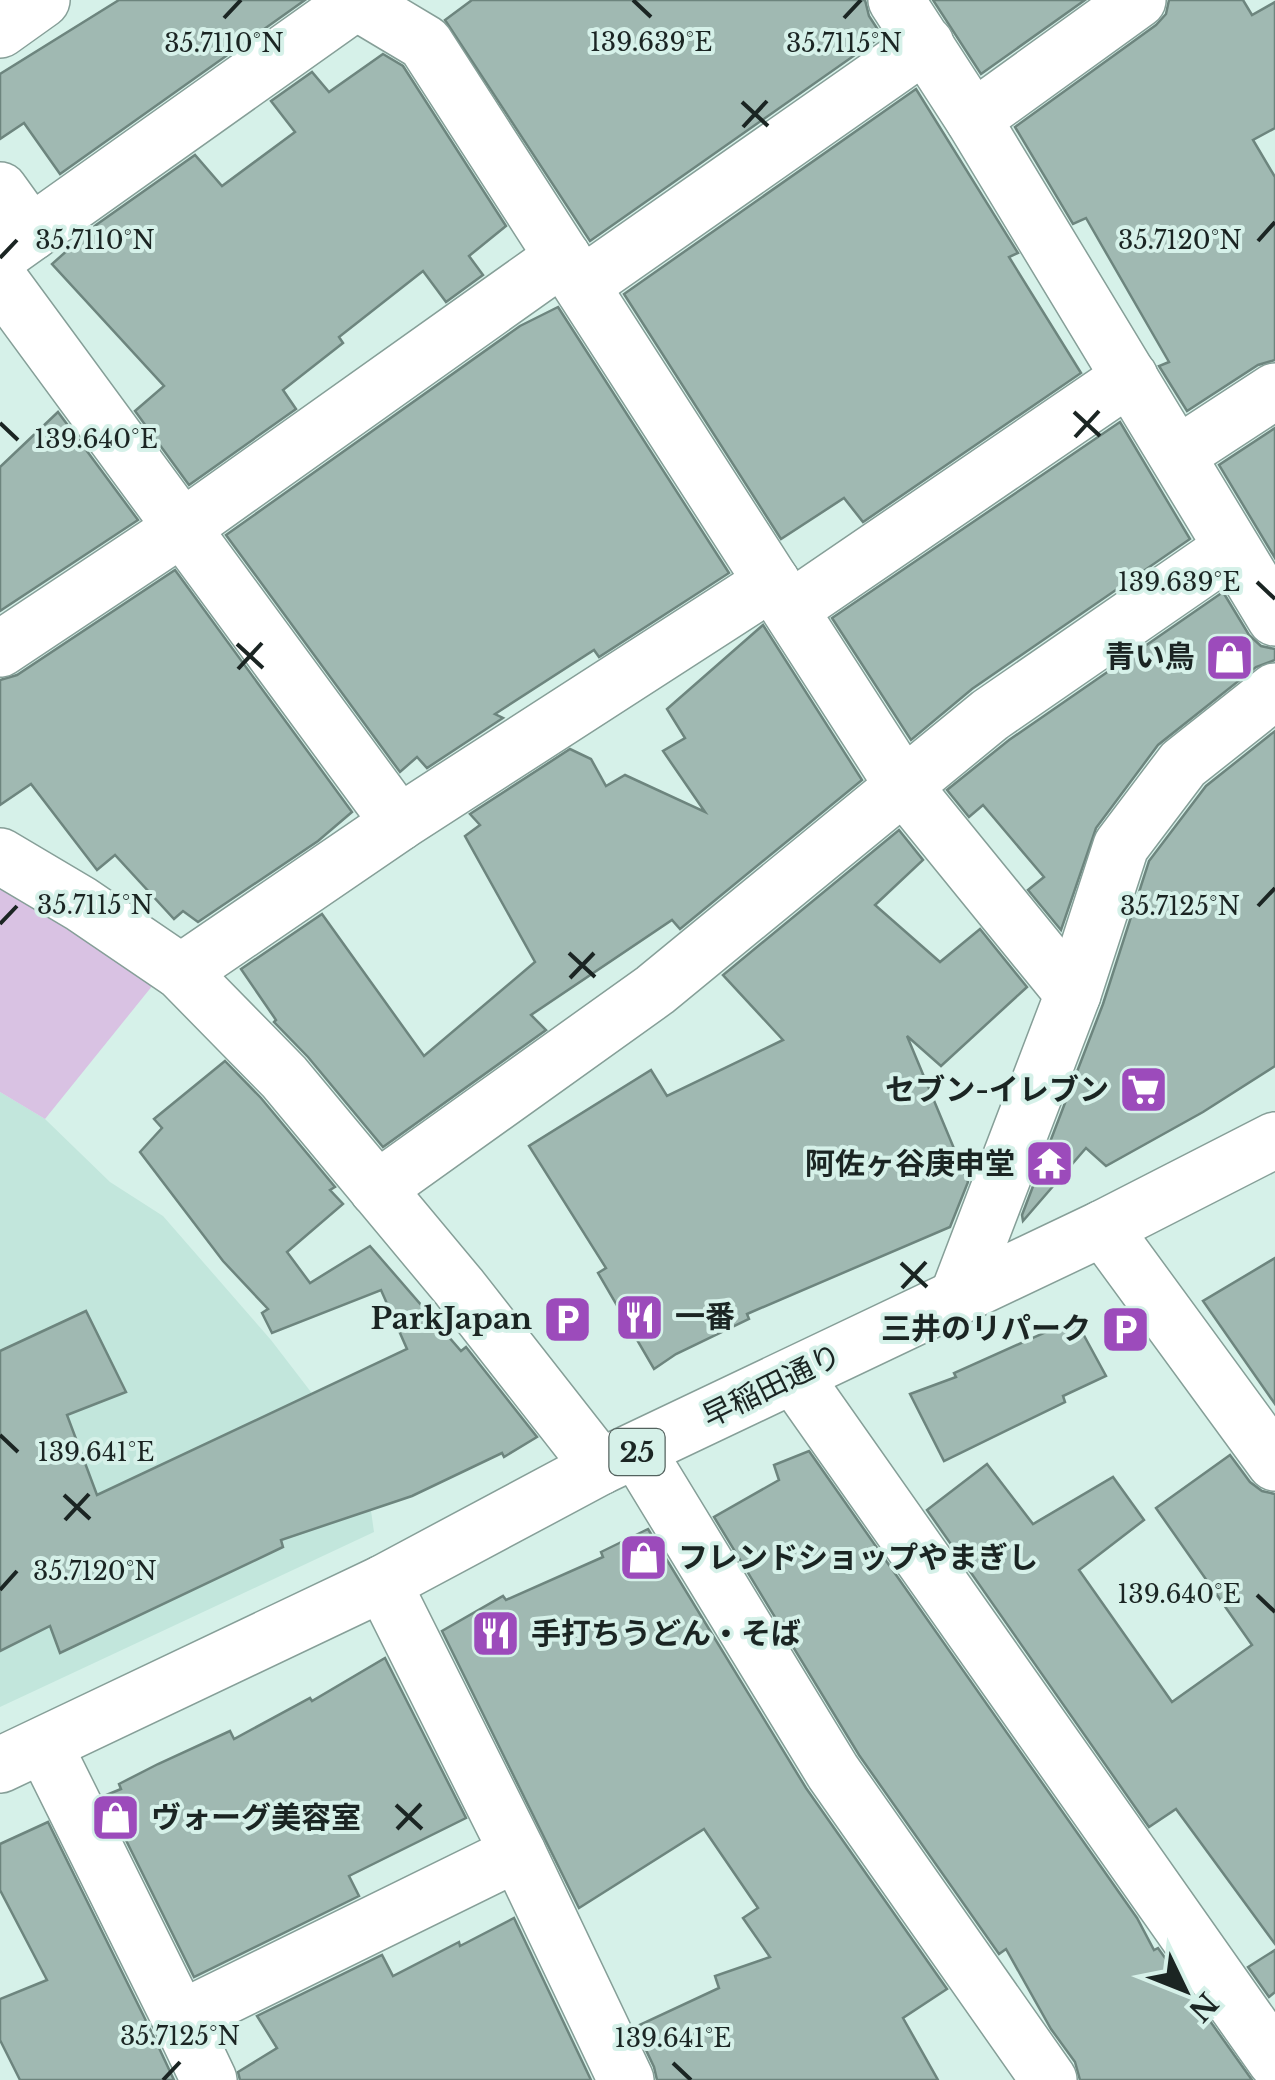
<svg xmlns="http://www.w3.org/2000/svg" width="1275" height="2080" font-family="'Libre Baskerville','Noto Sans JP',serif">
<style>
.built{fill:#c2e6dc}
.green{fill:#d9c2e3}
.building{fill:#a0b9b2;stroke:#6d857e;stroke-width:2.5}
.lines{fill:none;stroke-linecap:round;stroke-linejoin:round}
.minor-casing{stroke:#869f98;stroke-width:58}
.major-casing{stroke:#869f98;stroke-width:58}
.minor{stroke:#fff;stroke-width:55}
.major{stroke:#fff;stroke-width:55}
.ticks{fill:none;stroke:#1b2523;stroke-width:4}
.labels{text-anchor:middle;stroke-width:8;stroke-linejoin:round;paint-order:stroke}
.shield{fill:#d6f1e9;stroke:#53625e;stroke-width:2.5}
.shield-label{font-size:28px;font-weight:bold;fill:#1b2523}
.poi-label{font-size:30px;font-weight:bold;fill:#1b2523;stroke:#d6f1e9;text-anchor:end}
.street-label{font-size:30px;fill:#1b2523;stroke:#d6f1e9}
.ticks-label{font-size:25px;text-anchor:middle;fill:#1b2523;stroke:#d6f1e9;stroke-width:8;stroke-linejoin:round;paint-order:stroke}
</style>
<rect width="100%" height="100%" fill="#d6f1e9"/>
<path class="built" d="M0,1092l45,27 65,63 53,34 108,124 93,121 10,71 -374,175z"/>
<path class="green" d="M0,877l161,98 -116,144 -45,-27z"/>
<g class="building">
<path d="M119,0h186l-245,174 -36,-51 -24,16v-65z"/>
<path d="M472,0h393l4,16 13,20 -292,205 -145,-221z"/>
<path d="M933,0h152l-104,74z"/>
<path d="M1169,0h74l9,15 23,-13v126l-22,12 22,37v183l-17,5 -71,46 -28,-45 10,-4 -83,-144 -13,6 -58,-97 141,-102 10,-11z"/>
<path d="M383,54l20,12 103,160 -37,30 14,19 -37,27 -23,-31 -84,66 4,6 -60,47 13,19 -107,76 -54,-74 29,-25 -112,-122 44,-39 99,-70 27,31 73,-54 -24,-31 41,-29 17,20z"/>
<path d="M916,89l102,164 -9,4 72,116 -218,149 -19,-24 -63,41 -157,-245z"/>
<path d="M558,307l171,266 -130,84 -5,-7 -99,64 8,4 -76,50 -10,-11 -17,15 -174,-237 294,-209z"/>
<path d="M58,412l80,108 -138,91v-144z"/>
<path d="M1120,422l70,117 -218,150 -61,51 -79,-122z"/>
<path d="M1275,428v130l-56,-93z"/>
<path d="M175,570l177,242 -34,29 -120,81 -15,-11 -9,8 -59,-64 -18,15 -66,-86 -31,21v-125l17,-5z"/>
<path d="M1223,592l26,43 12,11 14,3v11l-19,7 -98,78 -62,83 -35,102 -33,-40 16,-13 -61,-72 -14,12 -22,-27 62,-50z"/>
<path d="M763,625l99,155 -182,149 -8,-9 -141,95 15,15 -163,117 -75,-90 -34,-35 2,-2 -35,-51 81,-55 102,142 111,-94 -70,-126 15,-11 -10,-11 100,-65 21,10 15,27 19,-11 80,37 -42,-61 22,-13 -18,-29z"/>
<path d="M1275,731v335l-72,46 -97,54 -20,-18 -63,73 -1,-6 81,-211 46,-143 57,-75z"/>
<path d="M899,830l24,30 -48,45 65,57 40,-33 47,58 -86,79 -34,-30 61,146 -18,45 -203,87 2,5 -73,35 -22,15 -56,-96 8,-5 -77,-122 122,-76 16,26 116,-56 -60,-65z"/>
<path d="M225,1061l36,37 74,89 -5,3 13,14 -56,48 23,31 60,-37 91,105 5,-4 71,90 -33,20 -2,-4 -90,43 -131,44 2,7 -223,106 -10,-27 -50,25v-300l86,-40 40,81 -59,23 30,80 310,-146 -26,-59 -109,43 -10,-20 6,-4 -45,-48 -83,-109 22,-24 -8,-9z"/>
<path d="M1275,1258v146l-72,-103z"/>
<path d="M1075,1319l31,57 -43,20 2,6 -121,59 -34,-67 46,-17 -2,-4z"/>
<path d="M809,1451l328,467 17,32 4,-2 94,132h-172l-5,-18 -24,-33 -45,-80 -7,5 -140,-199 -145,-238 65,-37 -5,-15z"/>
<path d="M1230,1455l20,27 12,9 13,3v450l-99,-135 -27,18 -222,-317 60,-46 46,60 80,-47 31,43 -65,50 93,132 80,-57 -96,-137z"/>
<path d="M648,1529l158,259 141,201 -44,29 35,62h-281l-3,-13 -19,-40 84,-39 -4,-12 55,-19 -27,-39 15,-10 -54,-79 -125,79 -137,-277 61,-35 3,4 97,-43 -2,-5z"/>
<path d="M385,1658l81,160 -117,58 10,20 -165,81 -90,-181 17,-7 -2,-5 39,-20 72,-33 4,8 76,-41 2,3z"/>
<path d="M48,1822l104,211 22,47h-154l-20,-40v-41l47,-19 -47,-90v-46z"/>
<path d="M514,1918l77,162h-351l-2,-8 39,-24 -20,-32 125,-61 11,21 66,-34 1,4z"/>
<path d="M1275,1950v42l-6,5 -21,-30z"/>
</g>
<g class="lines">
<defs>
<g id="minor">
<path d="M353,0l72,43 477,741 171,210"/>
<path d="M896,0l77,119 302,499"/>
<path d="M0,30l42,-30"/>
<path d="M973,119l165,-119"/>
<path d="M0,190l31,43"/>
<path d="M0,255l356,-253"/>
<path d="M0,280l399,543"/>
<path d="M582,285l344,-241"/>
<path d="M1177,455l98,-64"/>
<path d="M792,608l338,-231"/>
<path d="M0,649l182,-121 381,-271"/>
<path d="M0,856l81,48 100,68 103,105 175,210 141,180"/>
<path d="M181,972l218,-149 373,-241"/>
<path d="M377,1189l278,-199 335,-275 242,-167"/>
<path d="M1103,1228l172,235"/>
<path d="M958,1295l115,-301 48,-148 62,-82 92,-73"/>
<path d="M794,1376l481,684"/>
<path d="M638,1452l195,320 216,308"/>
<path d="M383,1583l135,270 108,227"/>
<path d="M44,1745l136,274"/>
<path d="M209,2080l-29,-61 338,-166"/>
</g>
<path id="major" d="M0,1765l383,-182 217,-116 503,-239 172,-88"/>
</defs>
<use href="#minor" class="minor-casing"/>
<use href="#major" class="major-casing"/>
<use href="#minor" class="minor"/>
<use href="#major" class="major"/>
</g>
<path class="ticks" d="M633,0l18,17M224,18l17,-18M844,18l17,-18M742,102l26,24M743,127l24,-26M1258,241l17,-19M0,258l17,-18M1074,412l26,24M0,423l18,17M1075,437l24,-26M1257,582l18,17M237,644l26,24M238,669l24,-26M1258,906l17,-18M0,924l17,-18M569,953l26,24M570,978l24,-25M901,1263l26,24M902,1288l24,-26M0,1435l18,17M64,1495l26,24M65,1520l24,-26M0,1590l17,-19M1257,1595l18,17M396,1805l26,24M397,1829l24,-25M673,2063l18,17M163,2080l17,-18"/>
<defs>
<symbol id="shop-square" viewBox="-11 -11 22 22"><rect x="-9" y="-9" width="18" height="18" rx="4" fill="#9c4bbb" stroke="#d6f1e9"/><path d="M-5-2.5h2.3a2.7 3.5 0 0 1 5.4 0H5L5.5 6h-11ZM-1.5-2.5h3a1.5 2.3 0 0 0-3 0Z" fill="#fff"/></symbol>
<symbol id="supermarket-square" viewBox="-11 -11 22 22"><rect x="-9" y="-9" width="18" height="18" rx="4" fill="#9c4bbb" stroke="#d6f1e9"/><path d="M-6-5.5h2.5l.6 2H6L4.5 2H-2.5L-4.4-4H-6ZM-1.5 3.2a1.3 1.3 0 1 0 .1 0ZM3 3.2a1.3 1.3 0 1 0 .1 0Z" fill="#fff"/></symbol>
<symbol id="temple-square" viewBox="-11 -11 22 22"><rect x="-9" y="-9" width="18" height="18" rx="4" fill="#9c4bbb" stroke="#d6f1e9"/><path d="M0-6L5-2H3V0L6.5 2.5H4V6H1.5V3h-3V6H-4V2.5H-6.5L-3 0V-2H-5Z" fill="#fff"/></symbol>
<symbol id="restaurant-square" viewBox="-11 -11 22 22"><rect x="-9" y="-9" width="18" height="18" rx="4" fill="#9c4bbb" stroke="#d6f1e9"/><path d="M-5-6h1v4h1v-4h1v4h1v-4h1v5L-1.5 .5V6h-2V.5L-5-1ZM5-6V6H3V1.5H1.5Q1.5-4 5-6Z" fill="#fff"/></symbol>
<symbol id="parking-square" viewBox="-11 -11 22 22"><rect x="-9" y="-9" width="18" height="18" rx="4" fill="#9c4bbb" stroke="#d6f1e9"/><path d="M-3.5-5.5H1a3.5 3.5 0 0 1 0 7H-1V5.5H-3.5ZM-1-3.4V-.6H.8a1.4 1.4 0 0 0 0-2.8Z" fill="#fff"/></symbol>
</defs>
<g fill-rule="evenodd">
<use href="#shop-square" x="1202" y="630" width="55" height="55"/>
<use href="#supermarket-square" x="1116" y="1062" width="55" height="55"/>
<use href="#temple-square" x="1022" y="1136" width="55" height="55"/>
<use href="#restaurant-square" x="612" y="1290" width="55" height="55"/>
<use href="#parking-square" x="540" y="1292" width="55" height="55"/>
<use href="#parking-square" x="1098" y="1302" width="55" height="55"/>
<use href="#shop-square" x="616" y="1530" width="55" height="55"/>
<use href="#restaurant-square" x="468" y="1606" width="55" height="55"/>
<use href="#shop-square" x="88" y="1790" width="55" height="55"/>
</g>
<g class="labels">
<rect class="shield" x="609.5" y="1429" width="55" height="46" rx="8"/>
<g class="shield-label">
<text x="637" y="1462">25</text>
</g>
<g class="poi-label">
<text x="1195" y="667">青い鳥</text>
<text x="1109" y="1100">セブン-イレブン</text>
<text x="1015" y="1174">阿佐ヶ谷庚申堂</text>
<text x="675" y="1327" text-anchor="start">一番</text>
<text x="532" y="1329">ParkJapan</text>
<text x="1091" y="1339">三井のリパーク</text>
<text x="678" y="1568" text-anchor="start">フレンドショップやまぎし</text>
<text x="531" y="1644" text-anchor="start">手打ちうどん・そば</text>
<text x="151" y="1828" text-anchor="start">ヴォーグ美容室</text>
</g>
<g class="street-label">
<text transform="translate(772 1386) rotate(-26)" y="10">早稲田通り</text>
</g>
</g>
<g class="ticks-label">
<text x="651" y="51">139.639°E</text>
<text x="224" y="52">35.7110°N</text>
<text x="844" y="52">35.7115°N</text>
<text x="95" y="249">35.7110°N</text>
<text x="1180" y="249">35.7120°N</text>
<text x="96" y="448">139.640°E</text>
<text x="1179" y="591">139.639°E</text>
<text x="95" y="914">35.7115°N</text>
<text x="1180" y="915">35.7125°N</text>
<text x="96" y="1461">139.641°E</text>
<text x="95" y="1580">35.7120°N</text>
<text x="1179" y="1603">139.640°E</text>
<text x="180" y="2045">35.7125°N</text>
<text x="673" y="2047">139.641°E</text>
</g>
<g transform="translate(1185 1990) rotate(133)" stroke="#d6f1e9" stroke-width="8" paint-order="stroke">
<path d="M0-8L18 38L0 25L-18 38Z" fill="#1b2523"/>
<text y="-15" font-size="28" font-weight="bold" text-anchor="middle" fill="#1b2523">N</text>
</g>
</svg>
